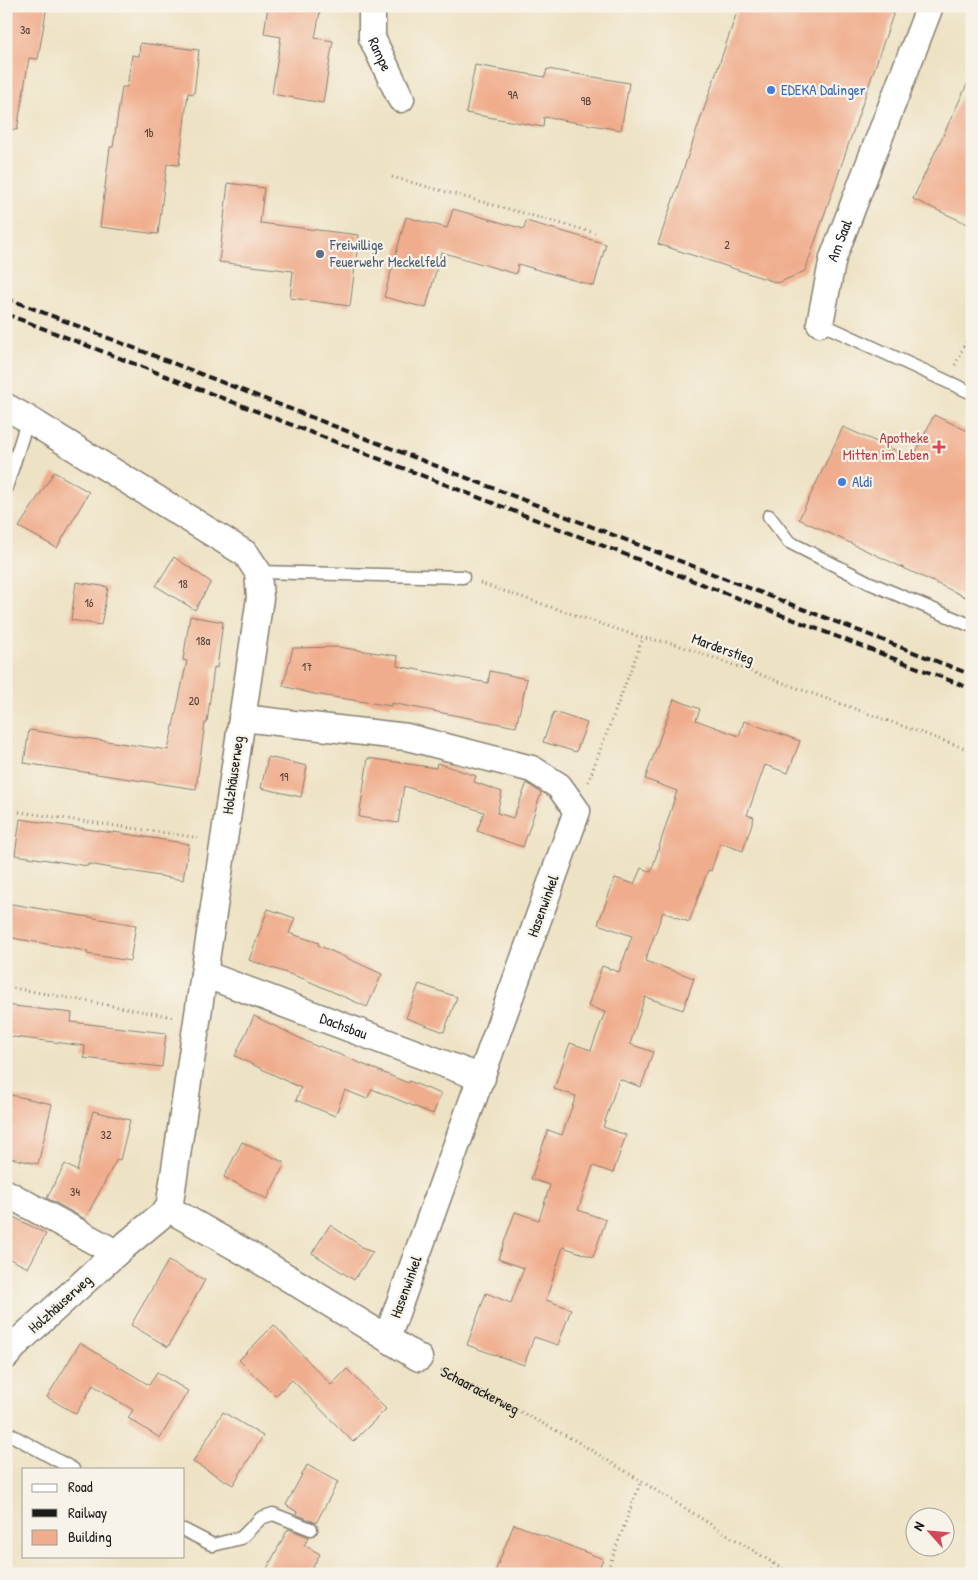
<svg xmlns="http://www.w3.org/2000/svg" width="978" height="1580" font-family="'Patrick Hand',sans-serif">
<style>
.building{fill:#f0ad8d}
.lines{fill:none;stroke-linecap:round;stroke-linejoin:round}
.service-casing{stroke:#857f70;stroke-width:15}
.minor-casing{stroke:#857f70;stroke-width:29}
.path{stroke:#857f70;stroke-width:3;stroke-dasharray:1 4;stroke-linecap:butt}
.service{stroke:#fff;stroke-width:12}
.minor{stroke:#fff;stroke-width:26}
.rail{stroke:#1c1c1c;stroke-width:4;stroke-dasharray:8 4;stroke-linecap:butt}
.shop-dot{fill:#3f7fe0;stroke:#f7f3e8;stroke-width:2}
.service-dot{fill:#5c6f8a;stroke:#f7f3e8;stroke-width:2}
.health-dot{fill:#e0444e;stroke:#f7f3e8;stroke-width:2}
.labels{text-anchor:middle;stroke-width:4.5;stroke-linejoin:round;paint-order:stroke}
.number-label{font-size:12px;fill:#514038}
.street-label{font-size:15px;fill:#1c1c1c;stroke:#f7f3e8}
.shop-label{font-size:15px;fill:#366cbe;stroke:#f7f3e8;text-anchor:start}
.service-label{font-size:15px;fill:#4e5e75;stroke:#f7f3e8;text-anchor:start}
.health-label{font-size:15px;fill:#be3a42;stroke:#f7f3e8;text-anchor:end}
</style>
<rect width="100%" height="100%" fill="#f7f3e8"/>
<filter id="ink" filterUnits="userSpaceOnUse"><feTurbulence type="fractalNoise" baseFrequency=".02" numOctaves="2"/><feDisplacementMap in="SourceGraphic" scale="10" xChannelSelector="R" yChannelSelector="G"/><feConvolveMatrix kernelMatrix="1 2 1 2 8 2 1 2 1" color-interpolation-filters="sRGB"/></filter>
<filter id="wash" filterUnits="userSpaceOnUse"><feTurbulence type="fractalNoise" baseFrequency=".0096" numOctaves="4" result="noise"/><feDisplacementMap in="SourceGraphic" scale="20" xChannelSelector="R" yChannelSelector="G"/><feGaussianBlur stdDeviation="1.12" result="paint"/><feColorMatrix in="noise" values="0 0 0 0 0 0 0 0 0 0 0 0 0 0 0 0 0 1.4 0 .05"/><feComposite in="paint" operator="in"/></filter>
<g filter="url(#wash)">
<rect width="100%" height="100%" fill="#eee2c4"/>
<g id="blocks">
<g class="building">
<path d="M6,6h41l-9,53 -9,-1 -12,72 -11,-1z"/>
<path d="M268,6h53l-6,32 18,3 -10,62 -51,-9 9,-57 -17,-3z"/>
<path d="M739,6h157l-91,265 -27,12 -120,-39z"/>
<path d="M140,43l59,7 -5,44 -6,-1 -9,72 -12,-1 -9,70 -58,-7 10,-80h3l9,-60h5l5,-32 7,1z"/>
<path d="M475,65l70,12 2,-8 82,14 -8,47 -77,-13 -1,10 -77,-14z"/>
<path d="M972,74v152l-59,-27z"/>
<path d="M228,183l36,5 -4,35 99,12 -9,71 -60,-8 3,-27 -74,-9z"/>
<path d="M453,209l71,20 2,-8 80,23 -12,42 -76,-22 -2,10 -75,-22 -15,56 -42,-11 22,-80 41,11z"/>
<path d="M934,415l38,18v167l-173,-81 44,-92 70,31z"/>
<path d="M54,472l35,20 -32,56 -38,-21z"/>
<path d="M174,557l37,25 -16,28 -39,-24z"/>
<path d="M76,582l32,5 -7,38 -30,-5z"/>
<path d="M190,616l33,6 -6,46 -3,-1 -7,56h-2l-9,66 -172,-26 5,-33 139,20 19,-89 -4,-1z"/>
<path d="M338,647l60,9 -1,10 91,17 2,-12 37,8 -11,48 -125,-24v3l-77,-12 -31,-8 10,-38z"/>
<path d="M674,699l26,10 -4,11 43,16 5,-15 56,20 -12,32 -23,-8 -18,50 7,2 -11,34 -23,-8 -9,28 -3,-1 -19,52 -26,-10 -18,49 49,17 -11,32 -38,-13 -15,47 23,8 -12,35 -22,-8 -16,48 23,8 -13,38 -20,-7 -15,44 28,10 -13,37 -30,-10 -17,53 25,9 -13,36 -24,-8 -10,28 -57,-20 19,-52 25,10 13,-35 -26,-9 17,-47 24,8 11,-35 -19,-6 17,-49 14,5 14,-39 -22,-7 16,-46 21,7 14,-38 -17,-6 14,-40 17,6 13,-36 -34,-12 17,-46 19,6 7,-16 10,4 26,-81 -32,-12z"/>
<path d="M554,712l33,11 -11,29 -33,-10z"/>
<path d="M268,757l39,9 -6,31 -40,-9z"/>
<path d="M368,758l68,10 1,-5 39,13 -2,6 28,10 -5,21 16,5 14,-35 14,10 -18,54 -46,-16 7,-19 -80,-26 -6,37 -39,-6z"/>
<path d="M20,819l93,14 1,-1 75,12 -6,36 -95,-16v2l-73,-11z"/>
<path d="M6,903l130,22 -6,36 -43,-7v-3l-81,-14z"/>
<path d="M268,909l27,9 -6,15 30,10 -1,2 64,29 -15,33 -63,-28 -55,-19z"/>
<path d="M419,984l38,13 -13,35 -38,-14z"/>
<path d="M6,1005l66,8 -1,9 95,11 -4,34 -78,-9 1,-12 -79,-10z"/>
<path d="M254,1016l64,31 1,-1 89,37 1,-2 32,13 -8,20 -61,-25 -5,10 -22,-9 -10,26 -39,-16 5,-12 -66,-32z"/>
<path d="M6,1094l46,10 -14,60 -32,-7z"/>
<path d="M93,1111l37,9 -10,40 -3,-1 -32,60 -38,-21 18,-34 12,7z"/>
<path d="M242,1142l43,21 -18,36 -43,-22z"/>
<path d="M6,1213l40,21 -18,34 -22,-11z"/>
<path d="M330,1225l31,21v2l12,4 -19,28 -42,-27z"/>
<path d="M168,1261l37,19 -37,67 -37,-22z"/>
<path d="M274,1325l57,60 16,-16 39,40 -33,33 -61,-62 -17,16 -36,-36z"/>
<path d="M80,1343l69,42 8,-13 31,19 -28,47 -32,-20 5,-8 -40,-25 -17,29 -29,-17z"/>
<path d="M223,1412l40,24 -30,49 -40,-23z"/>
<path d="M307,1465l31,17 -22,41 -20,-9 1,-2 -11,-7z"/>
<path d="M514,1524l89,35 -6,15h-103z"/>
<path d="M288,1529l21,8 -5,8 16,9 -11,20h-45z"/>
</g>
</g>
</g>
<g filter="url(#ink)">
<use href="#blocks" fill-opacity="0" stroke="#857f70" stroke-width="1"/>
<g class="lines">
<defs>
<g id="service">
<path d="M820,323l152,70"/>
<path d="M6,488l22,-69"/>
<path d="M769,516l20,26 81,41 102,43"/>
<path d="M258,572l205,5"/>
<path d="M6,1432l67,37"/>
<path d="M184,1530l29,15 28,-7 20,-20 12,-4 38,15"/>
</g>
<g id="minor">
<path id="s2" d="M372,6v32l29,61"/>
<path id="s3" d="M820,323l13,-65 97,-252"/>
<path d="M6,407l22,12 218,135 12,18 2,26 -91,611 -53,44 -96,87 -14,16"/>
<path d="M242,718l165,19 125,32 27,17 18,25 -190,527"/>
<path id="s4" d="M204,974l278,104"/>
<path d="M6,1193l110,60"/>
<path d="M169,1209l88,50 162,99"/>
</g>
</defs>
<use href="#service" class="service-casing"/>
<use href="#minor" class="minor-casing"/>
<g class="path">
<path d="M392,177l203,56"/>
<path d="M6,210l3,2"/>
<path d="M955,365l17,-36"/>
<path d="M480,583l163,55 29,5 300,108"/>
<path d="M588,782l55,-144"/>
<path d="M19,812l182,26"/>
<path d="M6,983l2,4 166,30"/>
<path id="s1" d="M441,1370l137,72 213,132"/>
<path d="M606,1574l35,-93"/>
<path d="M769,1574l5,-11"/>
</g>
<use href="#service" class="service"/>
<use href="#minor" class="minor"/>
<g class="rail">
<path d="M6,298l966,377"/>
<path d="M6,314l966,375"/>
</g>
</g>
</g>
<g class="shop-dot">
<circle cx="771" cy="90" r="5"/>
<circle cx="842" cy="482" r="5"/>
</g>
<circle class="service-dot" cx="320" cy="254" r="5"/>
<path class="health-dot" d="M936.5 439.5h5v5h5v5h-5v5h-5v-5h-5v-5h5z"/>
<g class="labels">
<g class="number-label">
<text x="25" y="34">3a</text>
<text x="513" y="99">9A</text>
<text x="586" y="105">9B</text>
<text x="149" y="137">1b</text>
<text x="727" y="249">2</text>
<text x="183" y="588">18</text>
<text x="89" y="607">16</text>
<text x="203" y="645">18a</text>
<text x="307" y="671">17</text>
<text x="194" y="705">20</text>
<text x="284" y="781">19</text>
<text x="106" y="1139">32</text>
<text x="75" y="1196">34</text>
</g>
<g class="street-label">
<text dy="5" stroke="none"><textPath href="#s2" startOffset="50">Rampe</textPath></text>
<text dy="5" stroke="none"><textPath href="#s3" startOffset="85">Am Saal</textPath></text>
<text transform="translate(723 649) rotate(20)" y="5">Marderstieg</text>
<text transform="translate(233 775) rotate(-82)" y="5">Holzhäuserweg</text>
<text transform="translate(543 906) rotate(-70)" y="5">Hasenwinkel</text>
<text dy="5" stroke="none"><textPath href="#s4" startOffset="149">Dachsbau</textPath></text>
<text transform="translate(406 1287) rotate(-70)" y="5">Hasenwinkel</text>
<text transform="translate(60 1304) rotate(-42)" y="5">Holzhäuserweg</text>
<text dy="5" stroke="none"><textPath href="#s1" startOffset="44">Schaarackerweg</textPath></text>
</g>
<g class="shop-label">
<text x="781" y="95">EDEKA Dalinger</text>
<text x="852" y="487">Aldi</text>
</g>
<g class="service-label">
<text x="330" y="250">Freiwillige<tspan x="330" dy="17">Feuerwehr Meckelfeld</tspan></text>
</g>
<g class="health-label">
<text x="929" y="443">Apotheke<tspan x="929" dy="17">Mitten im Leben</tspan></text>
</g>
</g>
<rect width="978" height="1580" fill="none" stroke="#f7f3e8" stroke-width="25"/>
<rect x="22" y="1468" width="162" height="90" fill="#f7f3e8" stroke="#9f9d96"/>
<rect x="32" y="1484" width="25" height="8" fill="#ffffff" stroke="#9f9d96"/>
<text x="68" y="1492" font-size="15" fill="#1c1c1c">Road</text>
<rect x="32" y="1509" width="25" height="8" fill="#1c1c1c" stroke="#9f9d96"/>
<text x="68" y="1518" font-size="15" fill="#1c1c1c">Railway</text>
<rect x="32" y="1530" width="25" height="15" fill="#f0ad8d" stroke="#9f9d96"/>
<text x="68" y="1542" font-size="15" fill="#1c1c1c">Building</text>
<g transform="translate(930 1532) rotate(297)"><circle r="24" fill="#f7f3e8" stroke="#9f9d96"/>
<path d="M0-4L9 19L0 12L-9 19Z" fill="#d1495b"/>
<text y="-8" font-size="14" font-weight="bold" text-anchor="middle" fill="#1c1c1c">N</text>
</g>
</svg>
